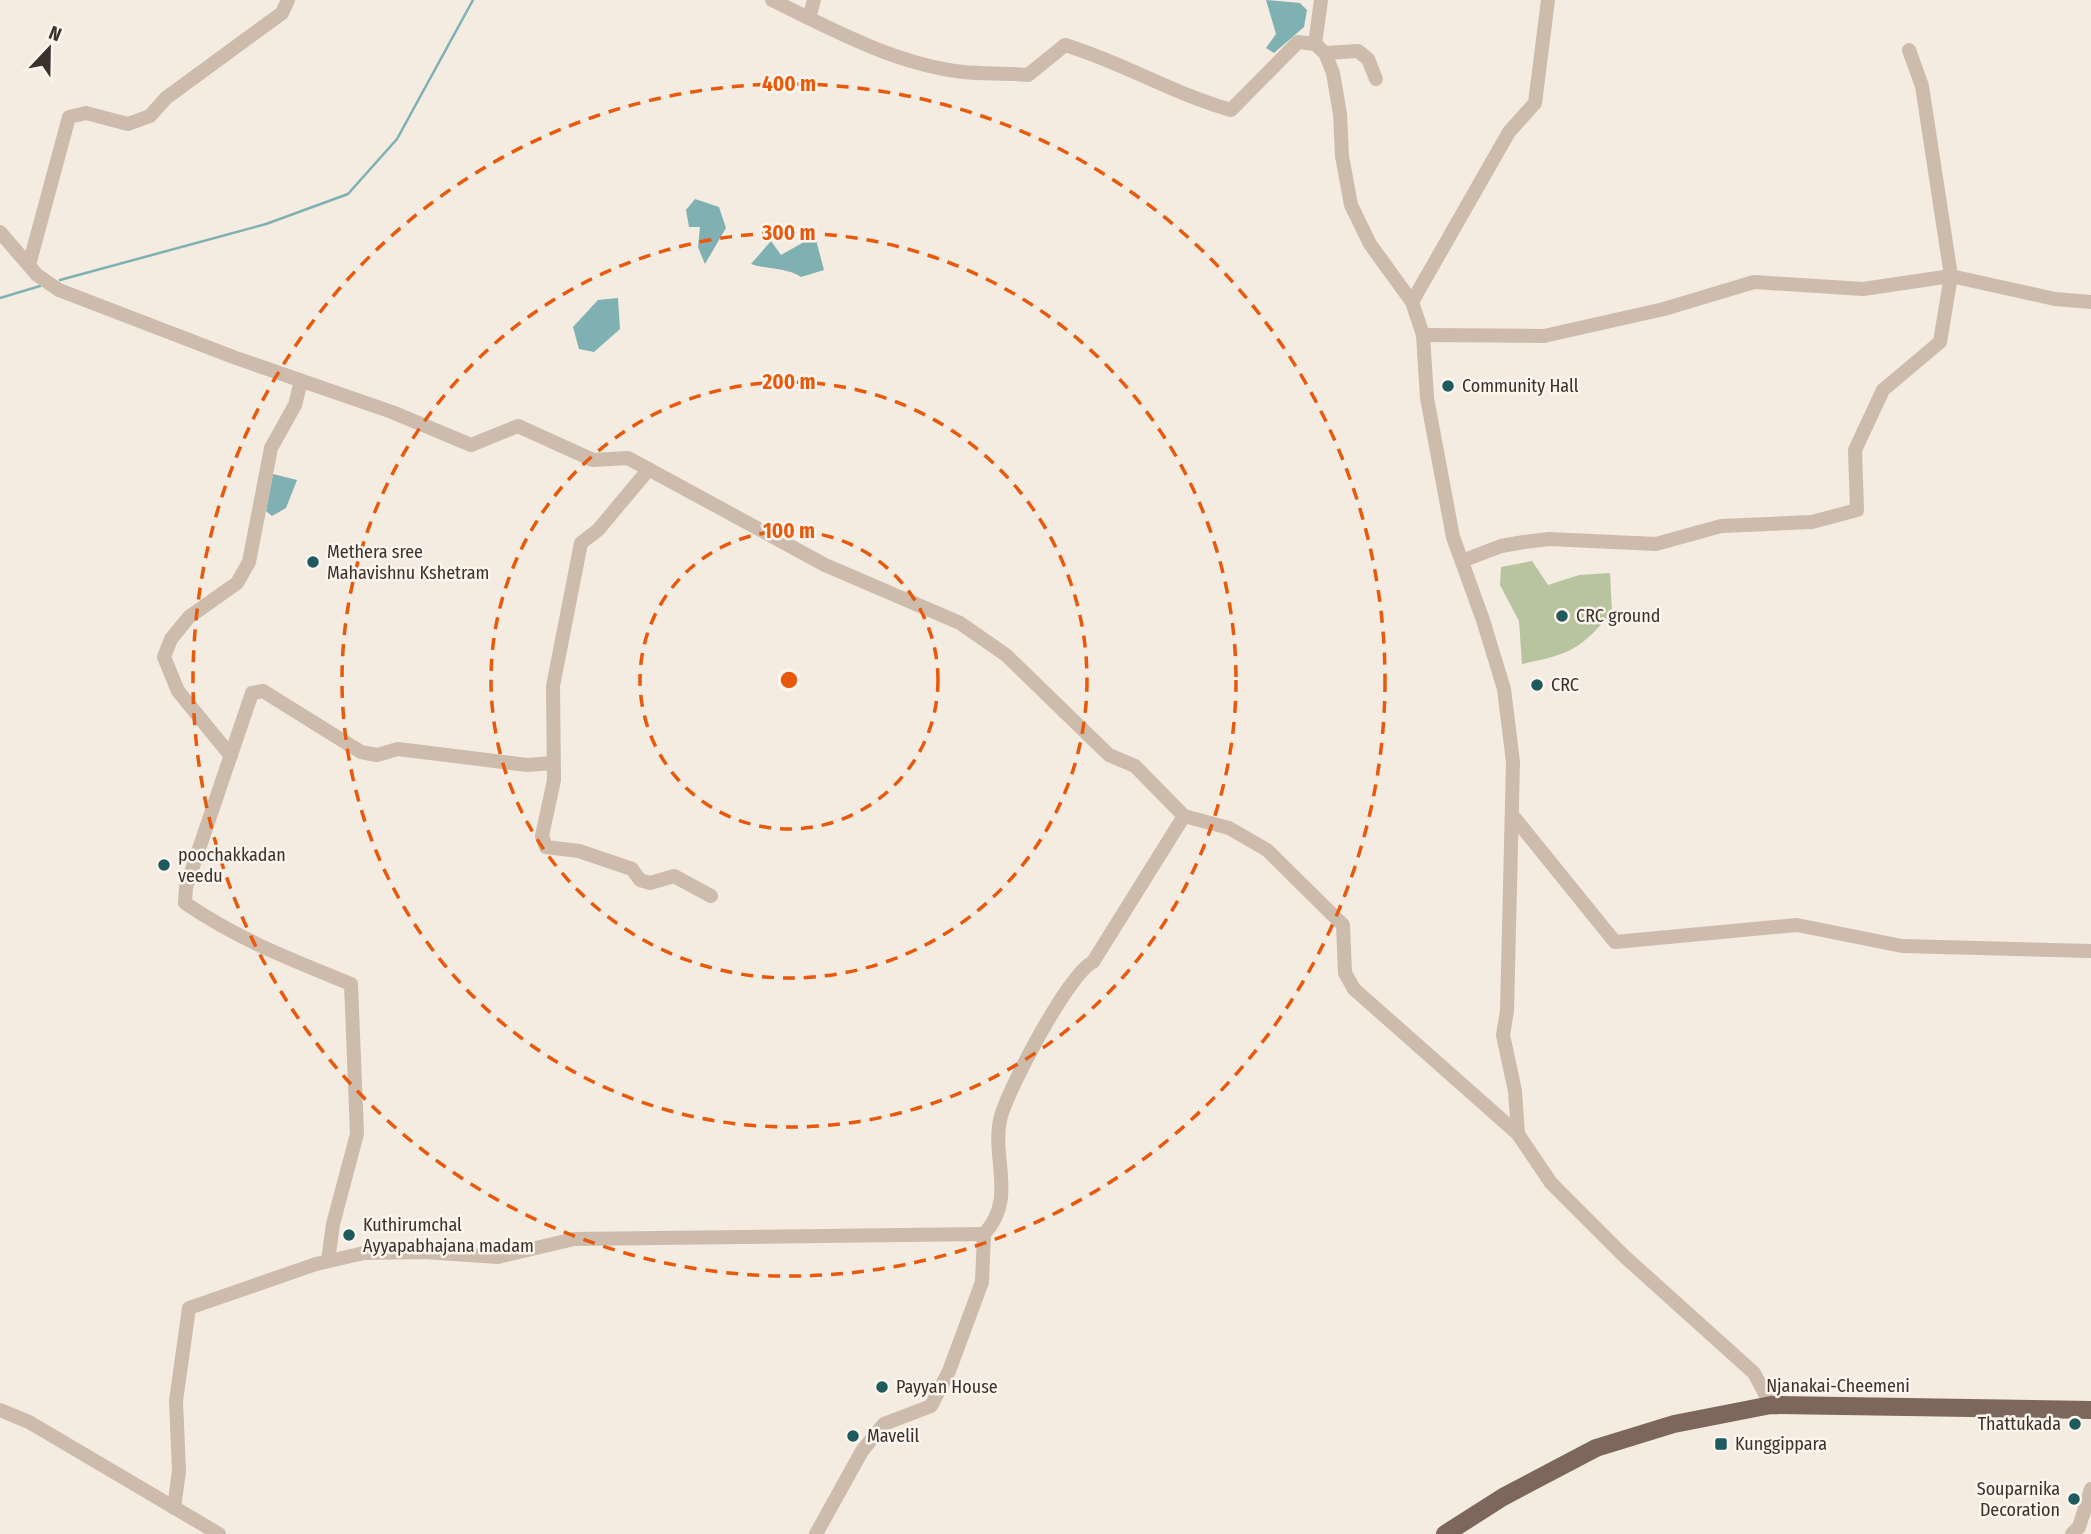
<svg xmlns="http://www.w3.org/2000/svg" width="2091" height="1534" font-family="'Fira Sans Condensed',sans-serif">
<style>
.green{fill:#b8c4a0}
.water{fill:#7fb0b2}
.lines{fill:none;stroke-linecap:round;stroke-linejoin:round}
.stream{stroke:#7fb0b2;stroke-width:2.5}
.minor{stroke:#cdbbac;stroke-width:14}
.major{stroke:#7d675c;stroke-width:18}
.ring{fill:none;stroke:#e8590c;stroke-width:3.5;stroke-dasharray:12 9}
.poi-dot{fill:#1f5a5e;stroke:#fbf5ee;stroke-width:2.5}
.labels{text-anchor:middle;stroke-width:5;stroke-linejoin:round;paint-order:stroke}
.poi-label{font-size:18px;fill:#3b302b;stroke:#fbf5ee;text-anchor:start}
.street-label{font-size:18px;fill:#3b302b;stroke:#fbf5ee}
.centre{fill:#e8590c;stroke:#fbf5ee;stroke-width:3.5}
.ring-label{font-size:21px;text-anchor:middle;font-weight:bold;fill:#e8590c;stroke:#fbf5ee;stroke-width:5;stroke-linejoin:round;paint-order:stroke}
</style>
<rect width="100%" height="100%" fill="#f4ebe1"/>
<path class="green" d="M1532,561l16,24 31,-10 31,-2 2,39c-32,38 -42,42 -90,52l-3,-43 -19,-36 1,-18z"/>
<g class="water">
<path d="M1266,0l34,3 7,7 -3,17 -30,26 -8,-5 10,-14z"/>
<path d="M695,199l24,8 7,21 -21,36 -7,-17 2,-20h-11l-3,-17z"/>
<path d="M816,240l8,30 -23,7c-16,-10 -33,-7 -50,-13l20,-23 10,14 23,-13z"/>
<path d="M618,298l2,31 -26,23 -15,-3 -6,-22 25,-27z"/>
<path d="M273,474l24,6 -11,28 -14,8 -6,-5z"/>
</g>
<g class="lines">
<g class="stream">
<path d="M60,280l206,-56 82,-30 49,-55 76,-139"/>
<path d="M0,298l40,-12"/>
</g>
<g class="minor">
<path d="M772,0c61,30 123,64 191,72 21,2 43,1 65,3l37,-30c57,17 108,49 166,65l67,-68 17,2 10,9 8,20 7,41 2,42 9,49 19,39 42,58 11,33 4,63 26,139 30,83 21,69 9,73 -6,249 -4,24 12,56 3,43 33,49 73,73 130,117 17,32"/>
<path d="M809,18l5,-18"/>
<path d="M1315,44l6,-44"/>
<path d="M1325,53l33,-2 10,8 8,20"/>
<path d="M0,232l37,43 22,15 177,68 156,54 79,33 47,-19 75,34 35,-2 197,107 135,58 46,32 103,100 26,11 49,50 45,12 38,22 76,75 2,48 9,16 164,145"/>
<path d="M29,265l40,-148 17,-4 42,11 22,-8 16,-18 116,-85 6,-13"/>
<path d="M1412,302l97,-170 26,-29 13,-103"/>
<path d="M1423,335l121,1 120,-27 90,-27 109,7 88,-13 104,23 36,3"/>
<path d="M649,469l-51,61 -17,13 -28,143 1,94 -12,56 4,11 33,4 53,18 8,11 10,3 24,-7 37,20"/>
<path d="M1462,561l39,-15 23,-4 25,-3 107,5 65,-18 91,-4 45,-12 -2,-60 28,-60 57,-48 11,-66 -29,-190 -13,-36"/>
<path d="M231,756l-53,-65 -14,-34 7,-18 18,-22 48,-34 12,-21 22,-114 24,-43 6,-24"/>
<path d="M1513,816l102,126 182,-17 105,21 189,5"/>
<path d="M328,1261l5,-37 24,-90 -6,-150c-61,-25 -110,-43 -166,-81l1,-16 66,-194 11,-2 98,61 16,3 21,-6 129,16 25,-2"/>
<path d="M0,1410l29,12 190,112"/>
<path d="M174,1508l5,-37 -3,-70 13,-93 127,-44 48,-11 60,-1 74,5 76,-18 410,-5"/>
<path d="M816,1534l46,-83 22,-27 47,-18 18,-35 33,-89 2,-48c34,-36 6,-77 17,-118 8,-28 67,-142 92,-154l91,-146"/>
<path d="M2072,1534l7,-7 12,-38"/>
</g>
<path class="major" d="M1445,1534l58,-37 93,-49 78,-24 97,-19 320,5"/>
</g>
<g class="ring">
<circle cx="789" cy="680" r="149"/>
<circle cx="789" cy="680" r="298"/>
<circle cx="789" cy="680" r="447"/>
<circle cx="789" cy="680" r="596"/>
</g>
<g class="poi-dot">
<circle cx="1448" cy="386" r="7"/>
<circle cx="313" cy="562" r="7"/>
<circle cx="1562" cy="616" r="7"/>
<circle cx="1537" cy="685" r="7"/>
<circle cx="164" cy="865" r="7"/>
<circle cx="349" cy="1235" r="7"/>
<circle cx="882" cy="1387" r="7"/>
<circle cx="2075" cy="1424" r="7"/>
<circle cx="853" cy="1436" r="7"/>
<rect x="1714" y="1437" width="14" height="14" rx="3.5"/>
<circle cx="2074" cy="1499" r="7"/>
</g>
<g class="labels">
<g class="poi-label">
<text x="1462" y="392">Community Hall</text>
<text x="327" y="558">Methera sree<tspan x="327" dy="21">Mahavishnu Kshetram</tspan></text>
<text x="1576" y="622">CRC ground</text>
<text x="1551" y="691">CRC</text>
<text x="178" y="861">poochakkadan<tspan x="178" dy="21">veedu</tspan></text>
<text x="363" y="1231">Kuthirumchal<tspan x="363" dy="21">Ayyapabhajana madam</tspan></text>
<text x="896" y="1393">Payyan House</text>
<text x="2061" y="1430" text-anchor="end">Thattukada</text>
<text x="867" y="1442">Mavelil</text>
<text x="1735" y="1450">Kunggippara</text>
<text x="2060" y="1495" text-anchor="end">Souparnika<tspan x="2060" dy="21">Decoration</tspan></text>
</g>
<g class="street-label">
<text x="1838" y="1392">Njanakai-Cheemeni</text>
</g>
</g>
<circle cx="789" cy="680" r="10" class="centre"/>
<g class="ring-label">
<text x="789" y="91">400 m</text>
<text x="789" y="240">300 m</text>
<text x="789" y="389">200 m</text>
<text x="789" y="538">100 m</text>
</g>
<g transform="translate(49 49) rotate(22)" stroke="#fbf5ee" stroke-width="5" paint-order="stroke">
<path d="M0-5L12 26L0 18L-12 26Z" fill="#3b302b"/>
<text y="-10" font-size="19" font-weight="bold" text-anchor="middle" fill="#3b302b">N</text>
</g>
</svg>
